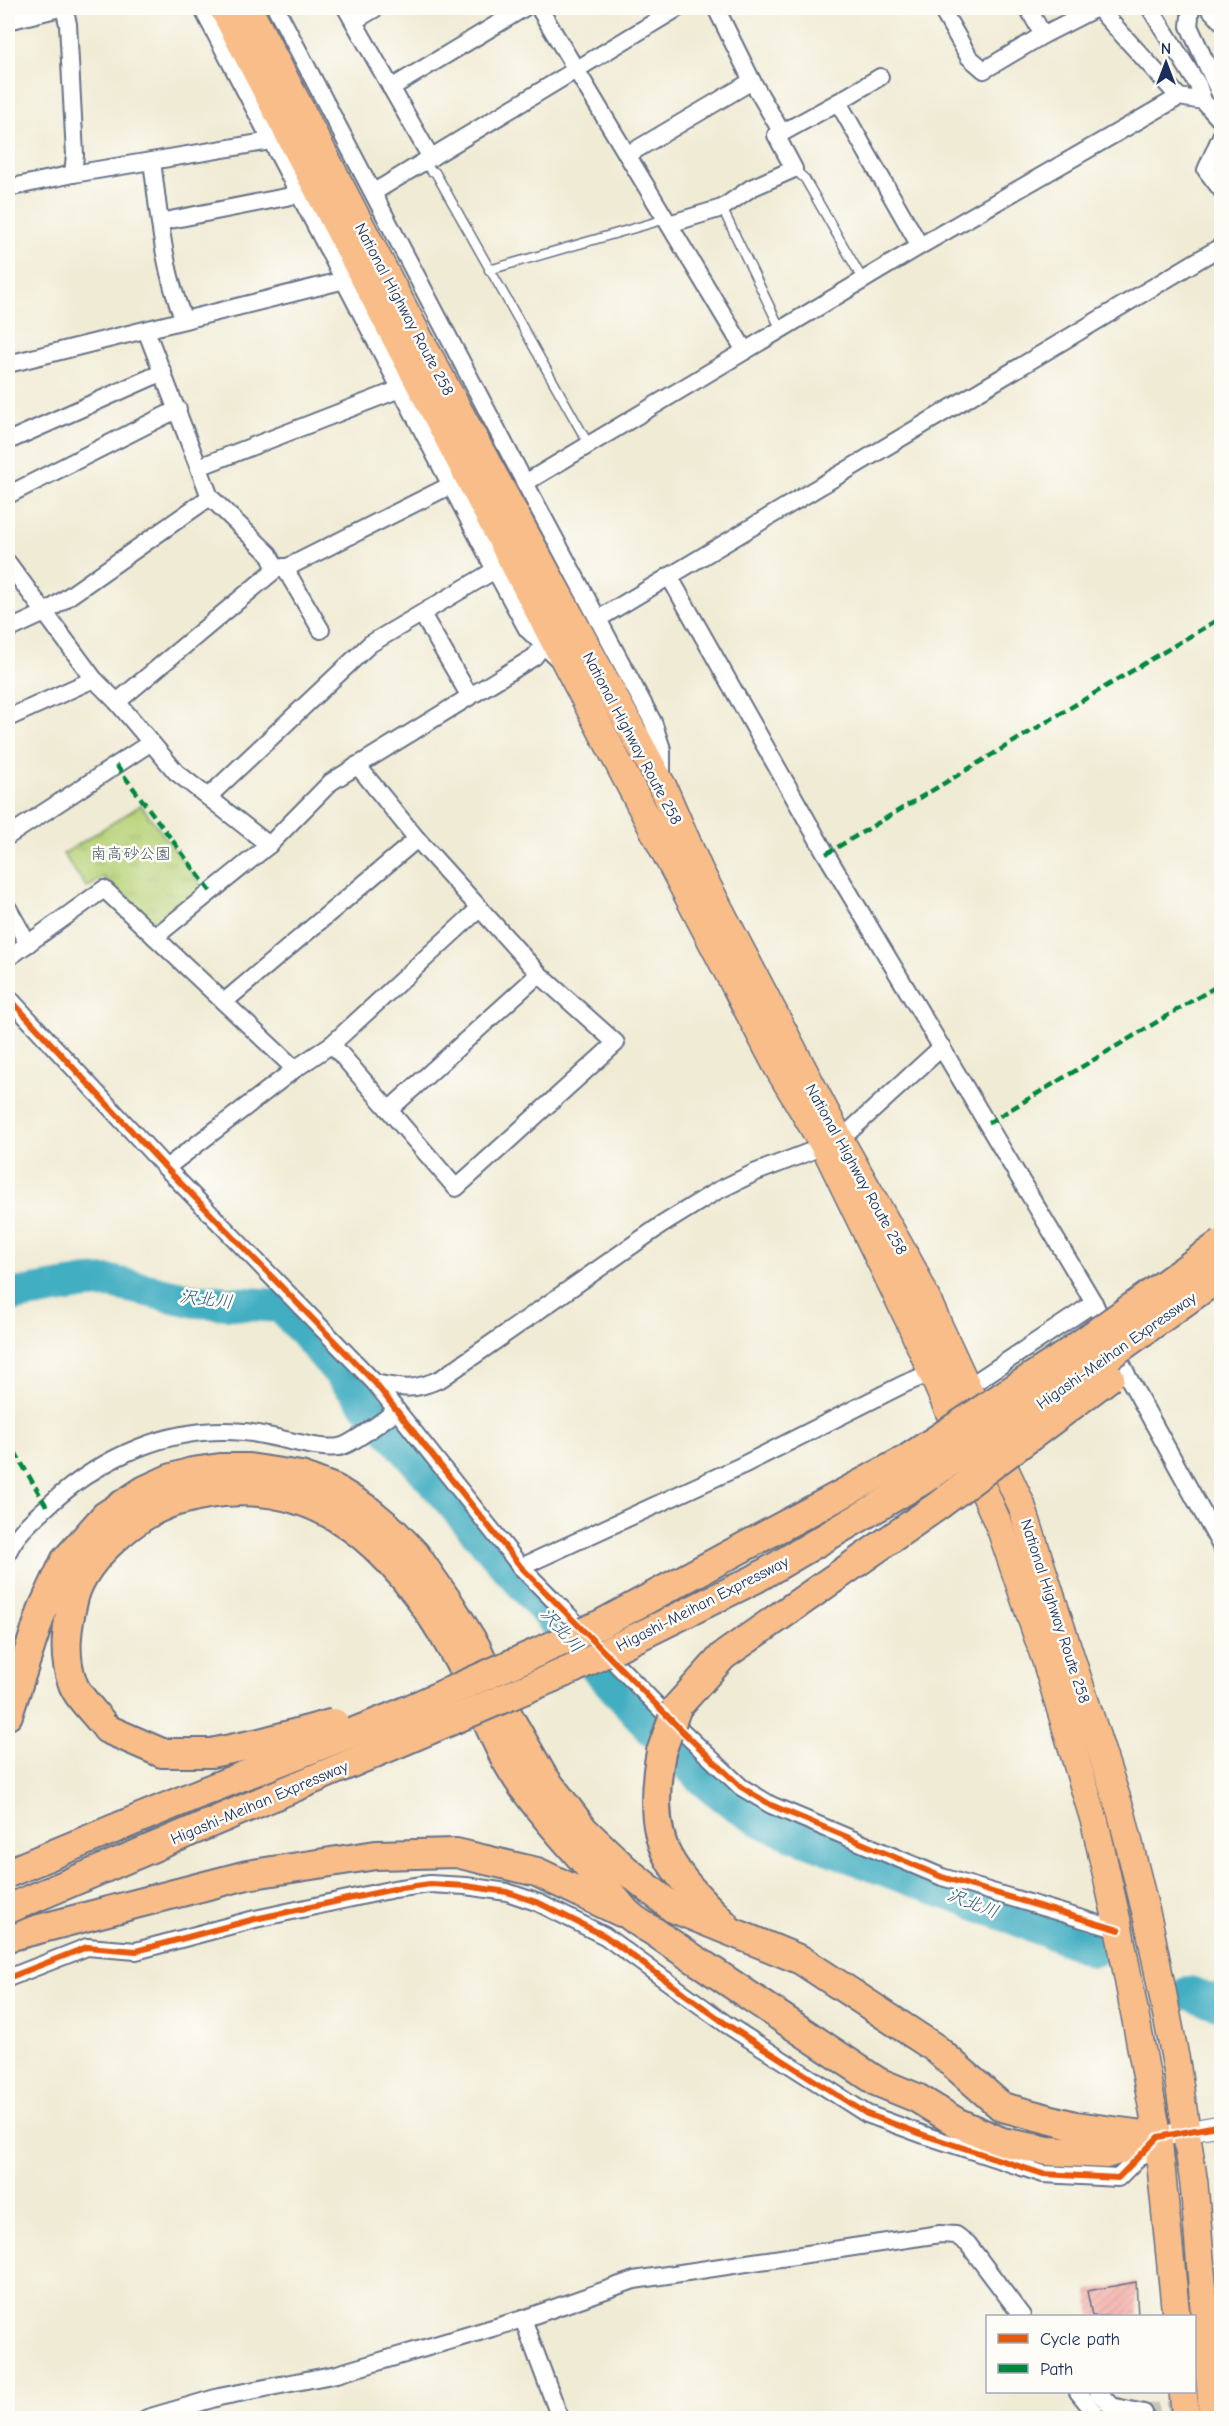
<svg xmlns="http://www.w3.org/2000/svg" width="1229" height="2426" font-family="'Comic Neue','Klee One',sans-serif">
<style>
.grass{fill:url(#grass-tufts);stroke:#6a816c;stroke-width:1.5}
.lines{fill:none;stroke-linecap:round;stroke-linejoin:round}
.river{stroke:#43aec2;stroke-width:34}
.building{fill:url(#building-hatch)}
.minor-tunnel{stroke:#c5c5bc;stroke-width:16;stroke-dasharray:16 8;stroke-linecap:butt}
.service-casing{stroke:#667187;stroke-width:11}
.minor-casing{stroke:#667187;stroke-width:20}
.tertiary-casing{stroke:#667187;stroke-width:22}
.trunk-casing{stroke:#667187;stroke-width:30}
.motorway-casing{stroke:#667187;stroke-width:32}
.service{stroke:#fff;stroke-width:8}
.minor{stroke:#fff;stroke-width:16}
.tertiary{stroke:#fff;stroke-width:20}
.trunk{stroke:#f8bd89;stroke-width:27}
.motorway{stroke:#f8bd89;stroke-width:28}
.motorway-bridge-casing{stroke:#667187;stroke-width:32;stroke-linecap:butt}
.motorway-bridge{stroke:#f8bd89;stroke-width:28}
.quiet{stroke:#00873e;stroke-width:4.5;stroke-dasharray:9 4.5;stroke-linecap:butt}
.cycleway-casing{stroke:#fdfcf7;stroke-width:10}
.cycleway{stroke:#e8590c;stroke-width:6}
.labels{text-anchor:middle;stroke-width:5;stroke-linejoin:round;paint-order:stroke}
.street-label{font-size:16px;fill:#1b2f5e;stroke:#fdfcf7}
.park-label{font-size:16px;fill:#425865;stroke:#fdfcf7}
.water-label{font-size:18px;font-style:italic;fill:#295b81;stroke:#fdfcf7}
</style>
<defs>
<pattern id="grass-tufts" width="24" height="20" patternUnits="userSpaceOnUse" patternTransform="scale(1.5)"><rect width="24" height="20" fill="#b8d379"/><path d="M3 7l-1-3M5 7V3M7 7l1-3M15 17l-1-3M17 17v-4M19 17l1-3" fill="none" stroke="#9eb56b"/></pattern>
<pattern id="building-hatch" width="6" height="6" patternUnits="userSpaceOnUse" patternTransform="scale(1.5)"><rect width="6" height="6" fill="#f39f97"/><path d="M-1 1l2-2M0 6l6-6M5 7l2-2" fill="none" stroke="#c4827e"/></pattern>
</defs>
<rect width="100%" height="100%" fill="#fdfcf7"/>
<filter id="ink" filterUnits="userSpaceOnUse"><feTurbulence type="fractalNoise" baseFrequency=".0167" numOctaves="2"/><feDisplacementMap in="SourceGraphic" scale="12" xChannelSelector="R" yChannelSelector="G"/><feConvolveMatrix kernelMatrix="1 2 1 2 8 2 1 2 1" color-interpolation-filters="sRGB"/></filter>
<filter id="wash" filterUnits="userSpaceOnUse"><feTurbulence type="fractalNoise" baseFrequency=".008" numOctaves="4" result="noise"/><feDisplacementMap in="SourceGraphic" scale="24" xChannelSelector="R" yChannelSelector="G"/><feGaussianBlur stdDeviation="1.35" result="paint"/><feColorMatrix in="noise" values="0 0 0 0 0 0 0 0 0 0 0 0 0 0 0 0 0 1.4 0 .05"/><feComposite in="paint" operator="in"/></filter>
<g filter="url(#wash)">
<rect width="100%" height="100%" fill="#f0ebd4"/>
<path class="grass" d="M141,805l62,83 -37,31 -16,1 -46,-43 -17,11 -24,-34z"/>
<g class="lines">
<g class="river">
<path d="M8,1296l79,-13 24,-1 84,19 86,5c105,117 203,238 309,354 49,53 95,113 157,152 29,18 66,29 98,42 83,33 167,61 249,96"/>
<path d="M1189,1993l33,11"/>
</g>
</g>
<g id="blocks">
<path class="building" d="M1136,2282l2,34h-46l-5,-25z"/>
</g>
</g>
<g filter="url(#ink)">
<use href="#blocks" fill-opacity="0" stroke="#667187" stroke-width="1.5"/>
<g class="lines">
<path class="minor-tunnel" d="M1144,2413l49,-8"/>
<defs>
<g id="service">
<path d="M424,162l7,9 4,1 154,273"/>
<path d="M794,169l11,10 58,101"/>
<path d="M722,208l59,122"/>
<path d="M489,270l177,-51"/>
</g>
<g id="minor">
<path d="M64,8l4,16 7,131 -2,19"/>
<path d="M202,8l293,562 32,59 30,29"/>
<path d="M276,8l249,475 128,239 9,27v30"/>
<path d="M346,8l85,150"/>
<path d="M539,8l206,343"/>
<path d="M941,8l28,49 15,13 59,-35"/>
<path d="M1028,8l15,27 53,-27"/>
<path d="M1098,8l81,89 24,4 -5,-16 -48,-77"/>
<path d="M1191,8l-2,18 33,72"/>
<path d="M1209,8l13,14"/>
<path d="M8,21l52,-13"/>
<path d="M354,21l22,-13"/>
<path d="M391,88l133,-80"/>
<path d="M1203,101l19,21"/>
<path d="M838,102l42,-25"/>
<path d="M782,133l56,-31 82,144"/>
<path d="M1222,134l-16,36 16,21"/>
<path d="M627,155l125,-74"/>
<path d="M152,161c7,53 11,109 32,159"/>
<path d="M8,188l65,-14 198,-33"/>
<path d="M374,192l304,-184"/>
<path d="M160,222l141,-28"/>
<path d="M669,224l53,-16 29,-20 43,-19 -18,-34 6,-2 -30,-52 -36,-73"/>
<path d="M146,330l64,167"/>
<path d="M8,364l337,-84"/>
<path d="M8,441l155,-69"/>
<path d="M199,467l201,-78"/>
<path d="M525,483l395,-237 259,-149"/>
<path d="M8,495l170,-86"/>
<path d="M8,563l86,116 23,23 59,70 93,73"/>
<path d="M284,567l37,63"/>
<path d="M276,569l14,-3 161,-81"/>
<path d="M669,576l157,278 268,449 34,74 94,171"/>
<path d="M422,614l47,81"/>
<path d="M598,619l624,-373"/>
<path d="M8,630l37,-17 165,-116 59,57 7,15 -159,133"/>
<path d="M8,718l86,-39"/>
<path d="M208,797l162,-153 125,-74"/>
<path d="M8,836l142,-93"/>
<path d="M8,908l20,36"/>
<path d="M155,937l114,-92 62,-63 203,-125 9,-11"/>
<path d="M8,958l96,-69 191,180"/>
<path d="M8,997l158,171 209,215 146,184 161,164 59,56 30,18 171,72 177,53"/>
<path d="M224,1002l193,-163"/>
<path d="M332,1044l124,144 160,-145 -77,-69 -122,-135 -60,-74"/>
<path d="M389,1110l150,-136"/>
<path d="M166,1168l129,-99 37,-25 148,-136"/>
<path d="M375,1383c29,6 40,8 67,-5l218,-152 55,-34 39,-19 86,-33 102,-93"/>
<path d="M968,1387l126,-84"/>
<path d="M8,1552c9,-20 26,-33 42,-48 53,-48 121,-79 194,-72 26,2 73,19 95,15 13,-2 45,-28 57,-36"/>
<path d="M521,1567l222,-102 161,-81 29,-12"/>
<path d="M8,1978l79,-31 49,4 119,-32 139,-30 36,-5 36,2 41,6 32,11 66,33 121,88 141,90 57,21 119,39 75,4 34,-34"/>
<path d="M523,2319l37,99"/>
<path d="M1078,2392l21,26"/>
<path d="M1098,2392l13,14 33,7"/>
<path d="M147,2418l72,-21 118,-23 186,-55 111,-39 306,-46 16,1 12,9 54,72"/>
</g>
<path id="tertiary" d="M1173,2134l49,-9"/>
<g id="trunk">
<path d="M223,8l554,1058 48,81 84,173 92,210 45,131 49,162 24,107 39,207 18,179"/>
<path d="M248,8l170,328 245,451 36,83 141,270 73,130 108,234 101,311 28,114 26,133 18,122 19,234"/>
<path d="M1183,2392l3,26"/>
</g>
<g id="motorway">
<path d="M677,1707l46,-51 216,-151"/>
<path d="M8,1715l35,-107 22,-47 40,-45 40,-26 24,-11 23,-7 28,-4h29l52,8 34,13 33,21 25,21 22,23 36,52 25,41 34,72 32,56 42,55 42,40 47,38 128,52 134,88 67,59 73,19 83,11"/>
<path d="M107,1729c-9,-13 -29,-31 -34,-45 -11,-29 -6,-59 1,-87 11,-39 64,-85 103,-96 136,-40 219,46 280,157 18,33 31,68 49,102 24,43 58,77 89,114 11,13 21,27 32,39 7,7 17,13 26,18 17,12 35,24 52,35 58,39 115,78 173,116l39,16 39,24 46,20 46,9 58,3 45,-15"/>
<path d="M661,1752c-6,32 -9,75 7,105 14,26 37,47 57,68"/>
<path d="M8,1937l239,-62 129,-20 80,-2 81,19 84,40"/>
</g>
</defs>
<use href="#service" class="service-casing"/>
<use href="#minor" class="minor-casing"/>
<use href="#tertiary" class="tertiary-casing"/>
<use href="#trunk" class="trunk-casing"/>
<use href="#motorway" class="motorway-casing"/>
<use href="#service" class="service"/>
<use href="#minor" class="minor"/>
<use href="#tertiary" class="tertiary"/>
<use href="#trunk" class="trunk"/>
<use href="#motorway" class="motorway"/>
<defs>
<g id="motorway-bridge">
<path d="M939,1505l171,-128"/>
<path d="M107,1729l55,24h49l49,-10 74,-20"/>
<path d="M661,1752l16,-45"/>
<path d="M8,1873l197,-82 187,-74 209,-93 306,-165 154,-101 161,-115"/>
<path d="M8,1909l567,-241 180,-89 163,-96 157,-103 147,-105"/>
</g>
</defs>
<use href="#motorway-bridge" class="motorway-bridge-casing"/>
<use href="#motorway-bridge" class="motorway-bridge"/>
<g class="quiet">
<path d="M116,765l95,127"/>
<path d="M826,854l396,-237"/>
<path d="M988,1123l234,-140"/>
<path d="M8,1440l39,67"/>
</g>
<defs>
<g id="cycleway">
<path d="M8,997l158,171 209,215 146,184 161,164 59,56 30,18 171,72 177,53"/>
<path d="M8,1978l79,-31 49,4 119,-32 139,-30 36,-5 36,2 41,6 32,11 66,33 121,88 141,90 57,21 119,39 75,4 40,-41 64,-12"/>
</g>
</defs>
<use href="#cycleway" class="cycleway-casing"/>
<use href="#cycleway" class="cycleway"/>
</g>
</g>
<g class="labels">
<g class="street-label">
<text transform="translate(405 309) rotate(62)" y="6">National Highway Route 258</text>
<text transform="translate(633 738) rotate(62)" y="6">National Highway Route 258</text>
<text transform="translate(857 1169) rotate(61)" y="6">National Highway Route 258</text>
<text transform="translate(1116 1350) rotate(-35)" y="6">Higashi-Meihan Expressway</text>
<text transform="translate(702 1603) rotate(-27)" y="6">Higashi-Meihan Expressway</text>
<text transform="translate(1056 1611) rotate(72)" y="6">National Highway Route 258</text>
<text transform="translate(259 1802) rotate(-23)" y="6">Higashi-Meihan Expressway</text>
</g>
<g class="park-label">
<text x="131" y="859">南高砂公園</text>
</g>
<g class="water-label">
<text transform="translate(206 1299) rotate(7)" y="6">沢北川</text>
<text transform="translate(562 1630) rotate(48)" y="6">沢北川</text>
<text transform="translate(973 1903) rotate(21)" y="6">沢北川</text>
</g>
</g>
<rect width="1229" height="2426" fill="none" stroke="#fdfcf7" stroke-width="30"/>
<rect x="986" y="2315" width="210" height="78" fill="#fdfcf7" stroke="#a3aaba" stroke-width="1.5"/>
<rect x="998" y="2334" width="30" height="9" fill="#e8590c" stroke="#a3aaba" stroke-width="1.5"/>
<text x="1040" y="2345" font-size="18" fill="#1b2f5e">Cycle path</text>
<rect x="998" y="2364" width="30" height="9" fill="#00873e" stroke="#a3aaba" stroke-width="1.5"/>
<text x="1040" y="2375" font-size="18" fill="#1b2f5e">Path</text>
<g transform="translate(1166 63)" stroke="#fdfcf7" stroke-width="4.5" paint-order="stroke">
<path d="M0-4.5L10 22L0 15L-10 22Z" fill="#1b2f5e"/>
<text y="-9" font-size="16" font-weight="bold" text-anchor="middle" fill="#1b2f5e">N</text>
</g>
</svg>
